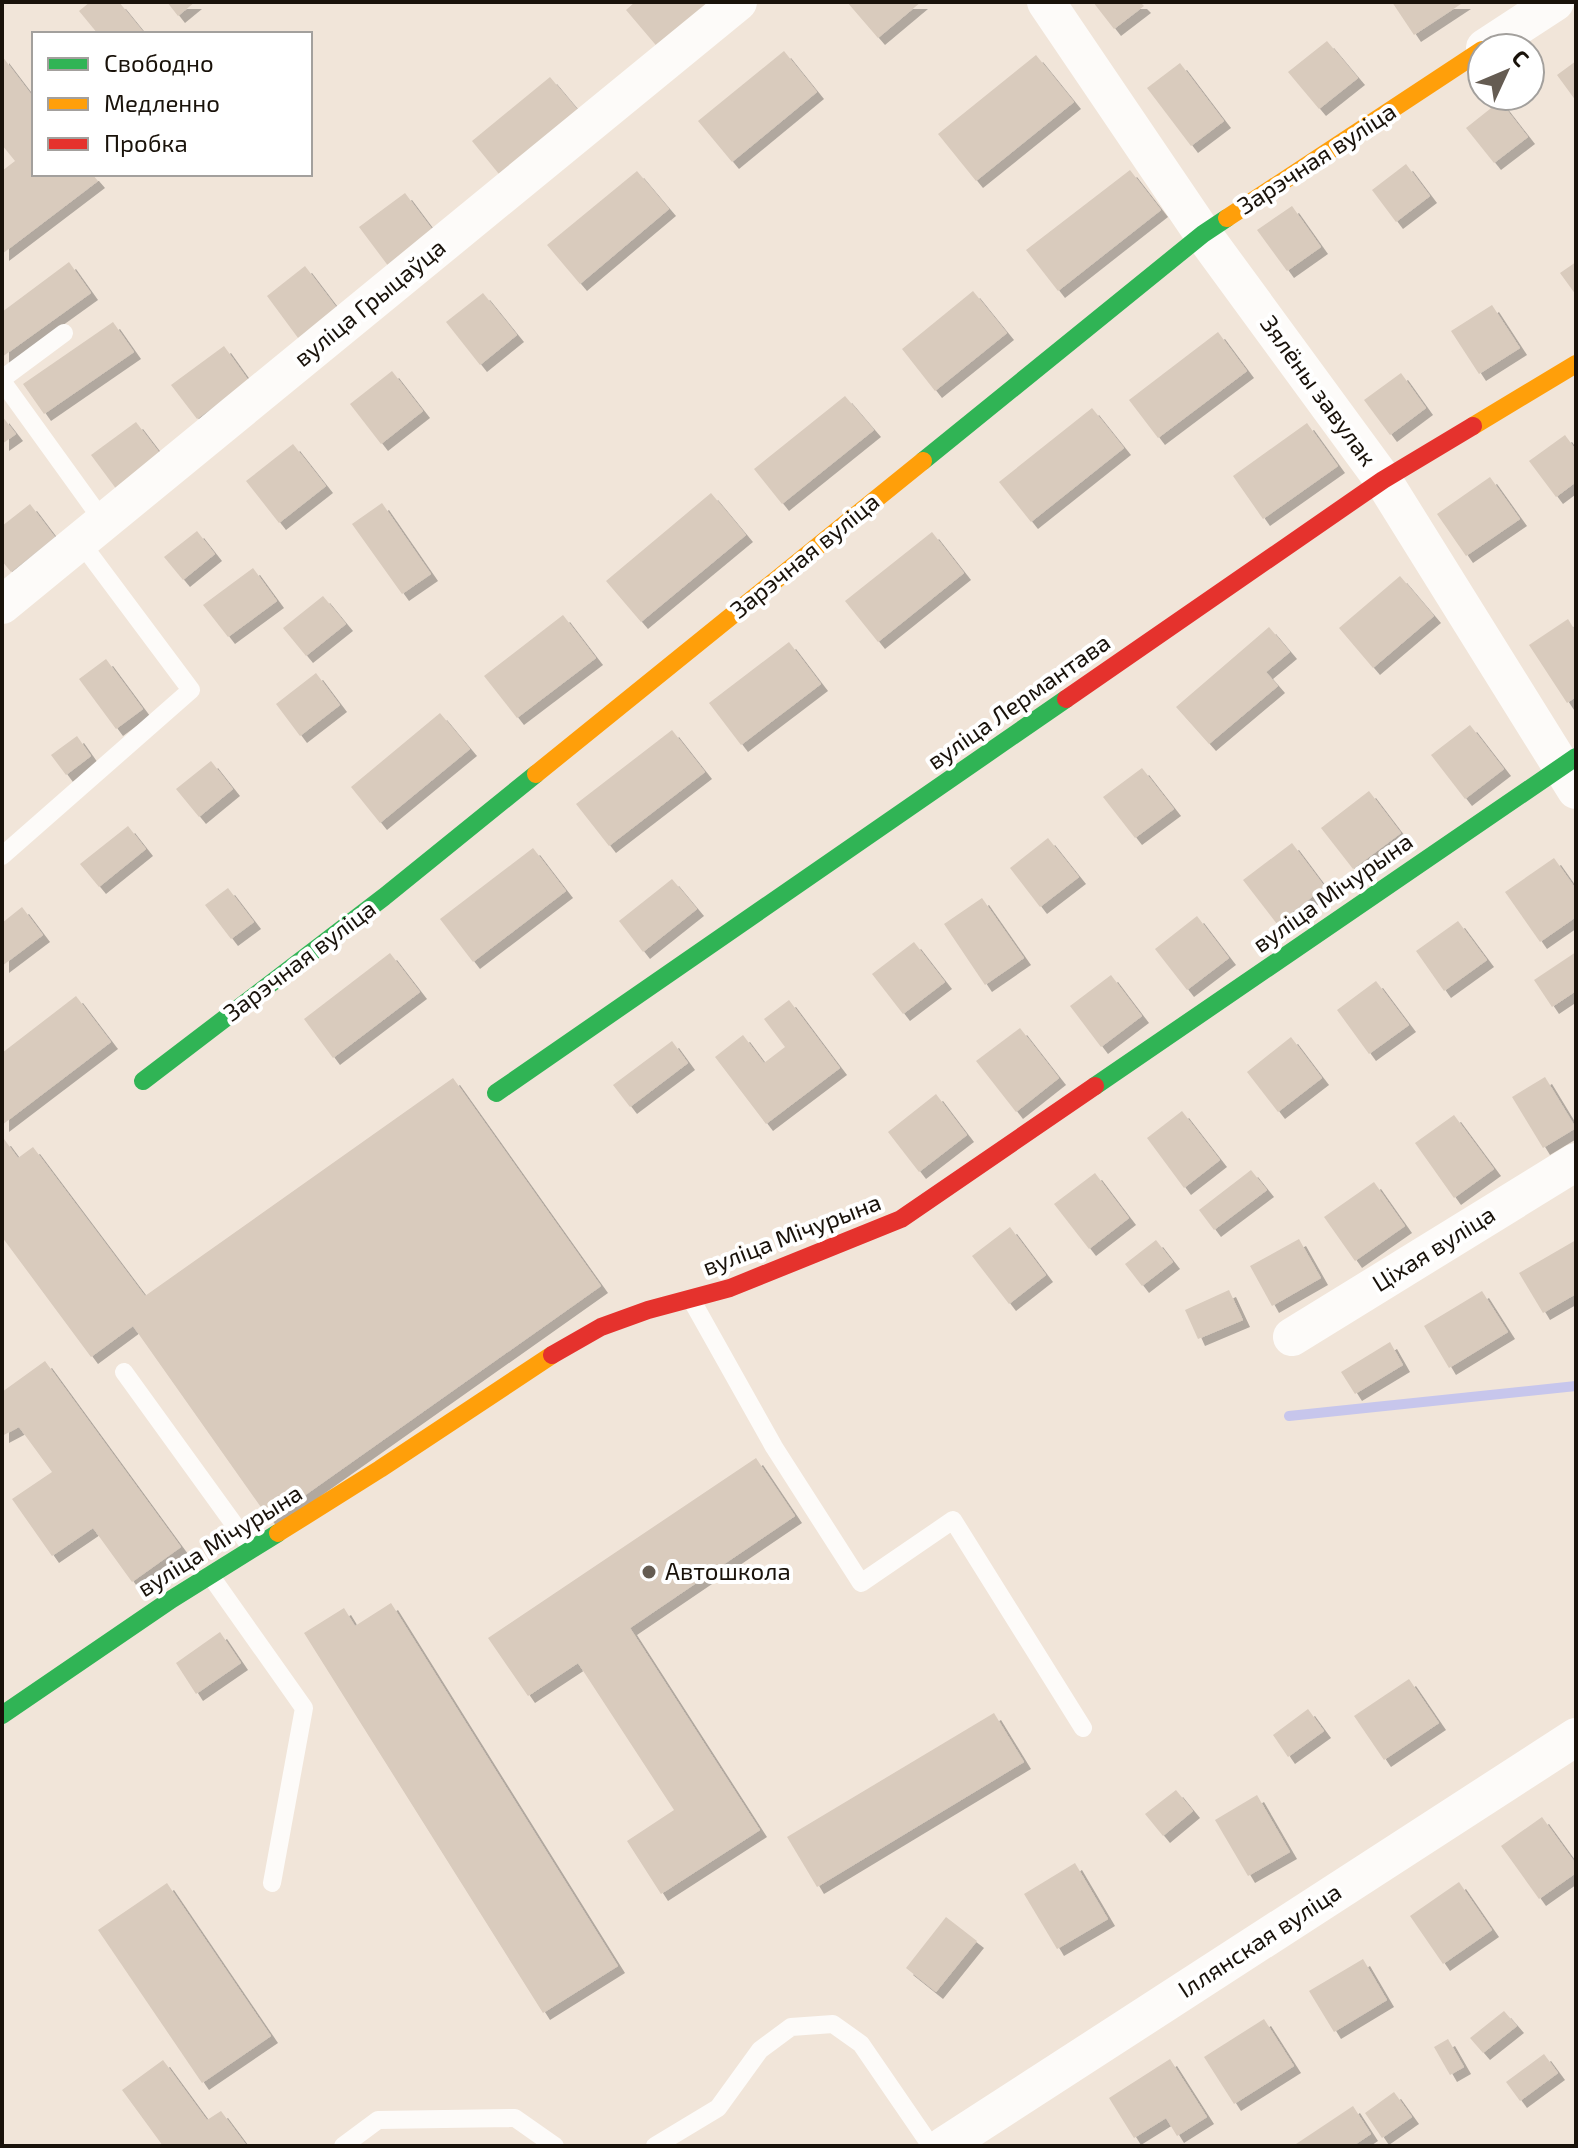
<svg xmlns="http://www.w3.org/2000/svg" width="1578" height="2148" font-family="'Exo 2',sans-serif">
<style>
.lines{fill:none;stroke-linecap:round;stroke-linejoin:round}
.stream{stroke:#c7c6ec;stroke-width:10}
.building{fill:#d9cbbd;filter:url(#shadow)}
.lane{stroke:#fdfbf9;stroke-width:18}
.street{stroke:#fdfbf9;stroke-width:38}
.fast{stroke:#30b455;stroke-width:18}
.slow{stroke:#ff9f0a;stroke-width:18}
.jam{stroke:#e5322d;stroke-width:18}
.poi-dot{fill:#655c52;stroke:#fff;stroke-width:3}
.labels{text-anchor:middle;stroke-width:8;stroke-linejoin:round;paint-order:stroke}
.street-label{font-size:24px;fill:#19120a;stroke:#fff}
.poi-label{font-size:24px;fill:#19120a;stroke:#fff;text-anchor:start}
</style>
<defs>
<filter id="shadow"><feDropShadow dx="7" dy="7" stdDeviation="0" flood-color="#0004"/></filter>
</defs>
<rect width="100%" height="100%" fill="#f1e5d9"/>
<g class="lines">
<path class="stream" d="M1289,1416l287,-30"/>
</g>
<g class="building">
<path d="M90,2h29l26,32h-47l-19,-23z"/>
<path d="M167,2h28l-17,14z"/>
<path d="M635,2h82l-57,48 -34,-40z"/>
<path d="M847,2h74l-43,36z"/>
<path d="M1093,2h47l4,4 -30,23z"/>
<path d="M1392,2h72l-50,33z"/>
<path d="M1327,41l31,37 -39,31 -31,-37z"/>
<path d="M784,51l33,41 -85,70 -34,-41z"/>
<path d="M1036,55l38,47 -98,79 -38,-47z"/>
<path d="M2,56l32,42v76h58l6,7 -96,73v-83l13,-10 -13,-16z"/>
<path d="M1576,61v40l-19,-26z"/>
<path d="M1180,63l44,58 -33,25 -44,-58z"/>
<path d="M550,77l31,37 -78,65 -31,-38z"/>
<path d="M1500,101l28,36 -34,26 -28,-35z"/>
<path d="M1406,164l24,32 -34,26 -24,-32z"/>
<path d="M1130,170l31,40 -103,81 -32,-41z"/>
<path d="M637,171l32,38 -89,75 -33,-39z"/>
<path d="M405,193l33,44 -46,34 -33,-44z"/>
<path d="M1292,206l29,41 -34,24 -30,-41z"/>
<path d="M69,262l22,31 -89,64v-45z"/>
<path d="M1576,262v33l-16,-22z"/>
<path d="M305,266l35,46 -39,30 -34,-46z"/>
<path d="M973,291l34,42 -72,58 -33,-42z"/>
<path d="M483,293l34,42 -37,30 -34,-43z"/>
<path d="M1492,305l28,43 -41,26 -28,-43z"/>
<path d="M113,322l21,30 -90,62 -21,-30z"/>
<path d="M1218,332l29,39 -89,67 -29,-38z"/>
<path d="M224,346l25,35 -52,38 -26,-34z"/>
<path d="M392,371l31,40 -42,33 -31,-40z"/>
<path d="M1401,373l25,35 -36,27 -26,-35z"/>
<path d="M845,396l29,34 -92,74 -28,-35z"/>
<path d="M1092,408l32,40 -93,74 -32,-40z"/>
<path d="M2,416l14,18 -14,10z"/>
<path d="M136,422l26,34 -45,34 -26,-35z"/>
<path d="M1307,423l31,43 -75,53 -30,-43z"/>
<path d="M1565,435l11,15v32l-20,15 -27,-36z"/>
<path d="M293,444l33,42 -47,37 -33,-42z"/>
<path d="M1490,477l30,42 -54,37 -29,-42z"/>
<path d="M711,493l35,42 -105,87 -35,-41z"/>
<path d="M382,503l49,71 -29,20 -50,-70z"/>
<path d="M30,504l25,33 -44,35 -9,-11v-35z"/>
<path d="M197,531l18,23 -32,26 -19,-23z"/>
<path d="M932,532l32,41 -86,69 -33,-41z"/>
<path d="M253,568l24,33 -49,36 -25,-32z"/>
<path d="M1400,576l34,40 -61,52 -34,-40z"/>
<path d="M323,596l23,28 -40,32 -23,-28z"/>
<path d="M563,615l33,43 -79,60 -33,-42z"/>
<path d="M1568,619l8,13v65l-9,6 -38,-58z"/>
<path d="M1269,627l21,25 -24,20 12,14 -69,58 -33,-37z"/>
<path d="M789,642l32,42 -80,61 -32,-42z"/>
<path d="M106,659l37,50 -27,20 -37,-50z"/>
<path d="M316,673l24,32 -40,31 -24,-32z"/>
<path d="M440,713l30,36 -90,74 -29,-36z"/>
<path d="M1470,725l34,44 -39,30 -34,-44z"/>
<path d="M672,730l33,42 -96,74 -33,-42z"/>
<path d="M77,736l14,20 -25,19 -15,-20z"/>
<path d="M211,761l22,28 -34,28 -23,-28z"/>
<path d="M1142,768l32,41 -39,29 -32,-41z"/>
<path d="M1369,791l32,42 -48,36 -32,-41z"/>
<path d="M128,826l18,23 -47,38 -19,-23z"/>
<path d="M1048,838l31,39 -39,30 -30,-39z"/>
<path d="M1292,843l33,44 -48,37 -34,-44z"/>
<path d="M533,848l33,43 -93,71 -33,-43z"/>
<path d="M1554,858l22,31v28l-36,25 -35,-50z"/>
<path d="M672,879l25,30 -54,43 -24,-31z"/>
<path d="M228,888l26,34 -23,17 -26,-34z"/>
<path d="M982,898l42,60 -39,27 -41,-61z"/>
<path d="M22,907l21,28 -41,31v-43z"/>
<path d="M1197,916l32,42 -42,32 -32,-41z"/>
<path d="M1458,921l29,39 -43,31 -28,-40z"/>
<path d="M914,942l31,40 -42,32 -31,-40z"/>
<path d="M1576,952v39l-24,16 -18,-27z"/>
<path d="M390,953l30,39 -87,66 -29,-39z"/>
<path d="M1111,975l31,41 -41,31 -31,-41z"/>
<path d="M1376,981l33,44 -40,29 -32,-44z"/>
<path d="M76,996l35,46 -109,83v-72z"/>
<path d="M789,1000l51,68 -74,56 -51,-67 28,-22 21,28 21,-16 -21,-28z"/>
<path d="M1020,1028l39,50 -43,34 -40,-51z"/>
<path d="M1291,1037l31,41 -44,34 -31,-40z"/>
<path d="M672,1041l16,22 -58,44 -17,-22z"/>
<path d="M1545,1077l31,51 -33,20 -31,-51z"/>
<path d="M453,1078l148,208 -331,234 -137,-194 -42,31 -89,-120v-97l2,-1 14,19 15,-11 112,149z"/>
<path d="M936,1094l31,41 -48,37 -31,-40z"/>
<path d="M1182,1111l38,49 -36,28 -37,-50z"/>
<path d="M1454,1115l40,54 -40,29 -39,-55z"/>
<path d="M1251,1170l16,20 -53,40 -15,-20z"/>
<path d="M1095,1173l34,45 -40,31 -35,-45z"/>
<path d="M1374,1182l31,44 -50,35 -31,-44z"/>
<path d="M1010,1227l36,48 -37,29 -37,-48z"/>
<path d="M1299,1239l22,39 -49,28 -22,-40z"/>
<path d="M1156,1240l17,22 -31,24 -17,-22z"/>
<path d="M1576,1240v54l-33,19 -24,-40z"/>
<path d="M1229,1290l14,30 -45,19 -13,-29z"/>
<path d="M1482,1291l26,41 -59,36 -25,-42z"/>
<path d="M1390,1342l13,23 -48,29 -14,-22z"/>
<path d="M45,1361l136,186 -49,35 -39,-54 -41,28 -40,-57 40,-27 -33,-45 -17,9v-44z"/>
<path d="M756,1458l39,58 -165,112 130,202 -99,64 -34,-53 47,-31 -96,-147 -50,33 -40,-58z"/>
<path d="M391,1603l227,363 -75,47 -239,-380 40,-25 11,18z"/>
<path d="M220,1632l21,31 -45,31 -20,-31z"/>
<path d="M1409,1679l30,44 -55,37 -30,-44z"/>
<path d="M1308,1709l16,22 -36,26 -15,-22z"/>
<path d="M994,1713l30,49 -207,125 -30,-50z"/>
<path d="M1176,1790l17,21 -30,25 -18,-22z"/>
<path d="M1257,1795l33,57 -42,24 -33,-56z"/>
<path d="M1542,1817l34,47v9l-37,26 -38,-53z"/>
<path d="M1075,1863l33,56 -51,30 -33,-55z"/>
<path d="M1459,1882l33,48 -49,34 -33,-48z"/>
<path d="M167,1883l104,153 -69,47 -104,-153z"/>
<path d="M946,1917l31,24 -41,51 -30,-24z"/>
<path d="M1363,1959l24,41 -53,32 -25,-41z"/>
<path d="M1504,2011l13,15 -34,27 -13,-15z"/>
<path d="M1264,2019l30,47 -60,38 -30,-47z"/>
<path d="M1448,2039l16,28 -14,8 -16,-28z"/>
<path d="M1544,2054l14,19 -38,28 -14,-19z"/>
<path d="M1170,2059l37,58 -30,19 -11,-18 -32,20 -25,-40z"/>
<path d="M163,2060l44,60 14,-9 26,35h-84l-41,-56z"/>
<path d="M1394,2092l18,25 -30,21 -17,-25z"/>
<path d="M1353,2106l18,28 -18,12h-60z"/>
</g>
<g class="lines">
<g class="lane">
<path d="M2,379l62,-46"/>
<path d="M2,381l101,140"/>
<path d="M2,856l189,-166 -112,-150"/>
<path d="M691,1299l83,148 87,136 92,-63 130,208"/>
<path d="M124,1372l128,177"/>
<path d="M210,1575l94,133 -32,175"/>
<path d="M343,2146l35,-26 137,-2 40,28"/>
<path d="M655,2146l63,-38 42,-58 31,-23 42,-3 28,20 70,102"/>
</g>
<g class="street">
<path d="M1046,2l157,232 180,246 193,310"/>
<path d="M1485,48l70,-46"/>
<path d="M2,605l736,-603"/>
<path d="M1292,1337l284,-175"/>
<path d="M944,2146l632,-409"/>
</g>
<g class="fast">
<path d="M923,461l280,-227 24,-16"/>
<path d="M143,1081l241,-184 152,-123"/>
<path d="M1095,1086l481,-329"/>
<path d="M496,1093l570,-394"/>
<path d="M2,1715l170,-116 106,-66"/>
</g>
<g class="slow">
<path d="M1227,218l255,-168"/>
<path d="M1473,426l103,-62"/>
<path d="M536,774l387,-313"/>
<path d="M278,1533l102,-64 172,-114"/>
</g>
<g class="jam">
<path d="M1066,699l317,-219 90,-54"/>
<path d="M552,1355l49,-28 47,-17 82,-22 171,-69 194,-133"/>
</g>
</g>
<circle class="poi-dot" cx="649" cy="1572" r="8"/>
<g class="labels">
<g class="street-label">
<text transform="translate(1317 159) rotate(-33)" y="8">Зарэчная вуліца</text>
<text transform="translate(370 303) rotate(-39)" y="8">вуліца Грыцаўца</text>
<text transform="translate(1318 391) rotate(54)" y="8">Зялёны завулак</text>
<text transform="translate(805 556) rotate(-39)" y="8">Зарэчная вуліца</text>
<text transform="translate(1019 702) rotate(-35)" y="8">вуліца Лермантава</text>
<text transform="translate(1333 893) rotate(-35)" y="8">вуліца Мічурына</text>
<text transform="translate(300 961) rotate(-37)" y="8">Зарэчная вуліца</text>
<text transform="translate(792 1235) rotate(-21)" y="8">вуліца Мічурына</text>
<text transform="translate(1434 1249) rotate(-32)" y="8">Ціхая вуліца</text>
<text transform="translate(220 1541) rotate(-32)" y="8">вуліца Мічурына</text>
<text transform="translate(1260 1941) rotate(-33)" y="8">Іллянская вуліца</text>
</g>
<g class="poi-label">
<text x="665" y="1580">Автошкола</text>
</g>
</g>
<rect width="1578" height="2148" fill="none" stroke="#19120a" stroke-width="8"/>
<rect x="32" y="32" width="280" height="144" fill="#ffffff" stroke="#a3a09d" stroke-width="2"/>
<rect x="48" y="58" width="40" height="12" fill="#30b455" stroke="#a3a09d" stroke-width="2"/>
<text x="104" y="72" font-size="24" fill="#19120a">Свободно</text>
<rect x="48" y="98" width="40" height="12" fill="#ff9f0a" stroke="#a3a09d" stroke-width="2"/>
<text x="104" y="112" font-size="24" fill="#19120a">Медленно</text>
<rect x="48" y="138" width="40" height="12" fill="#e5322d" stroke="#a3a09d" stroke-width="2"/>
<text x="104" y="152" font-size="24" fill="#19120a">Пробка</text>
<g transform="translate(1506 72) rotate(46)"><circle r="38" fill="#ffffff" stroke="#a3a09d" stroke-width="2"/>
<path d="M0-6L14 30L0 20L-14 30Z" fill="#655c52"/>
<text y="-12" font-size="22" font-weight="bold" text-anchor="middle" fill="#19120a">С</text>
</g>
</svg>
